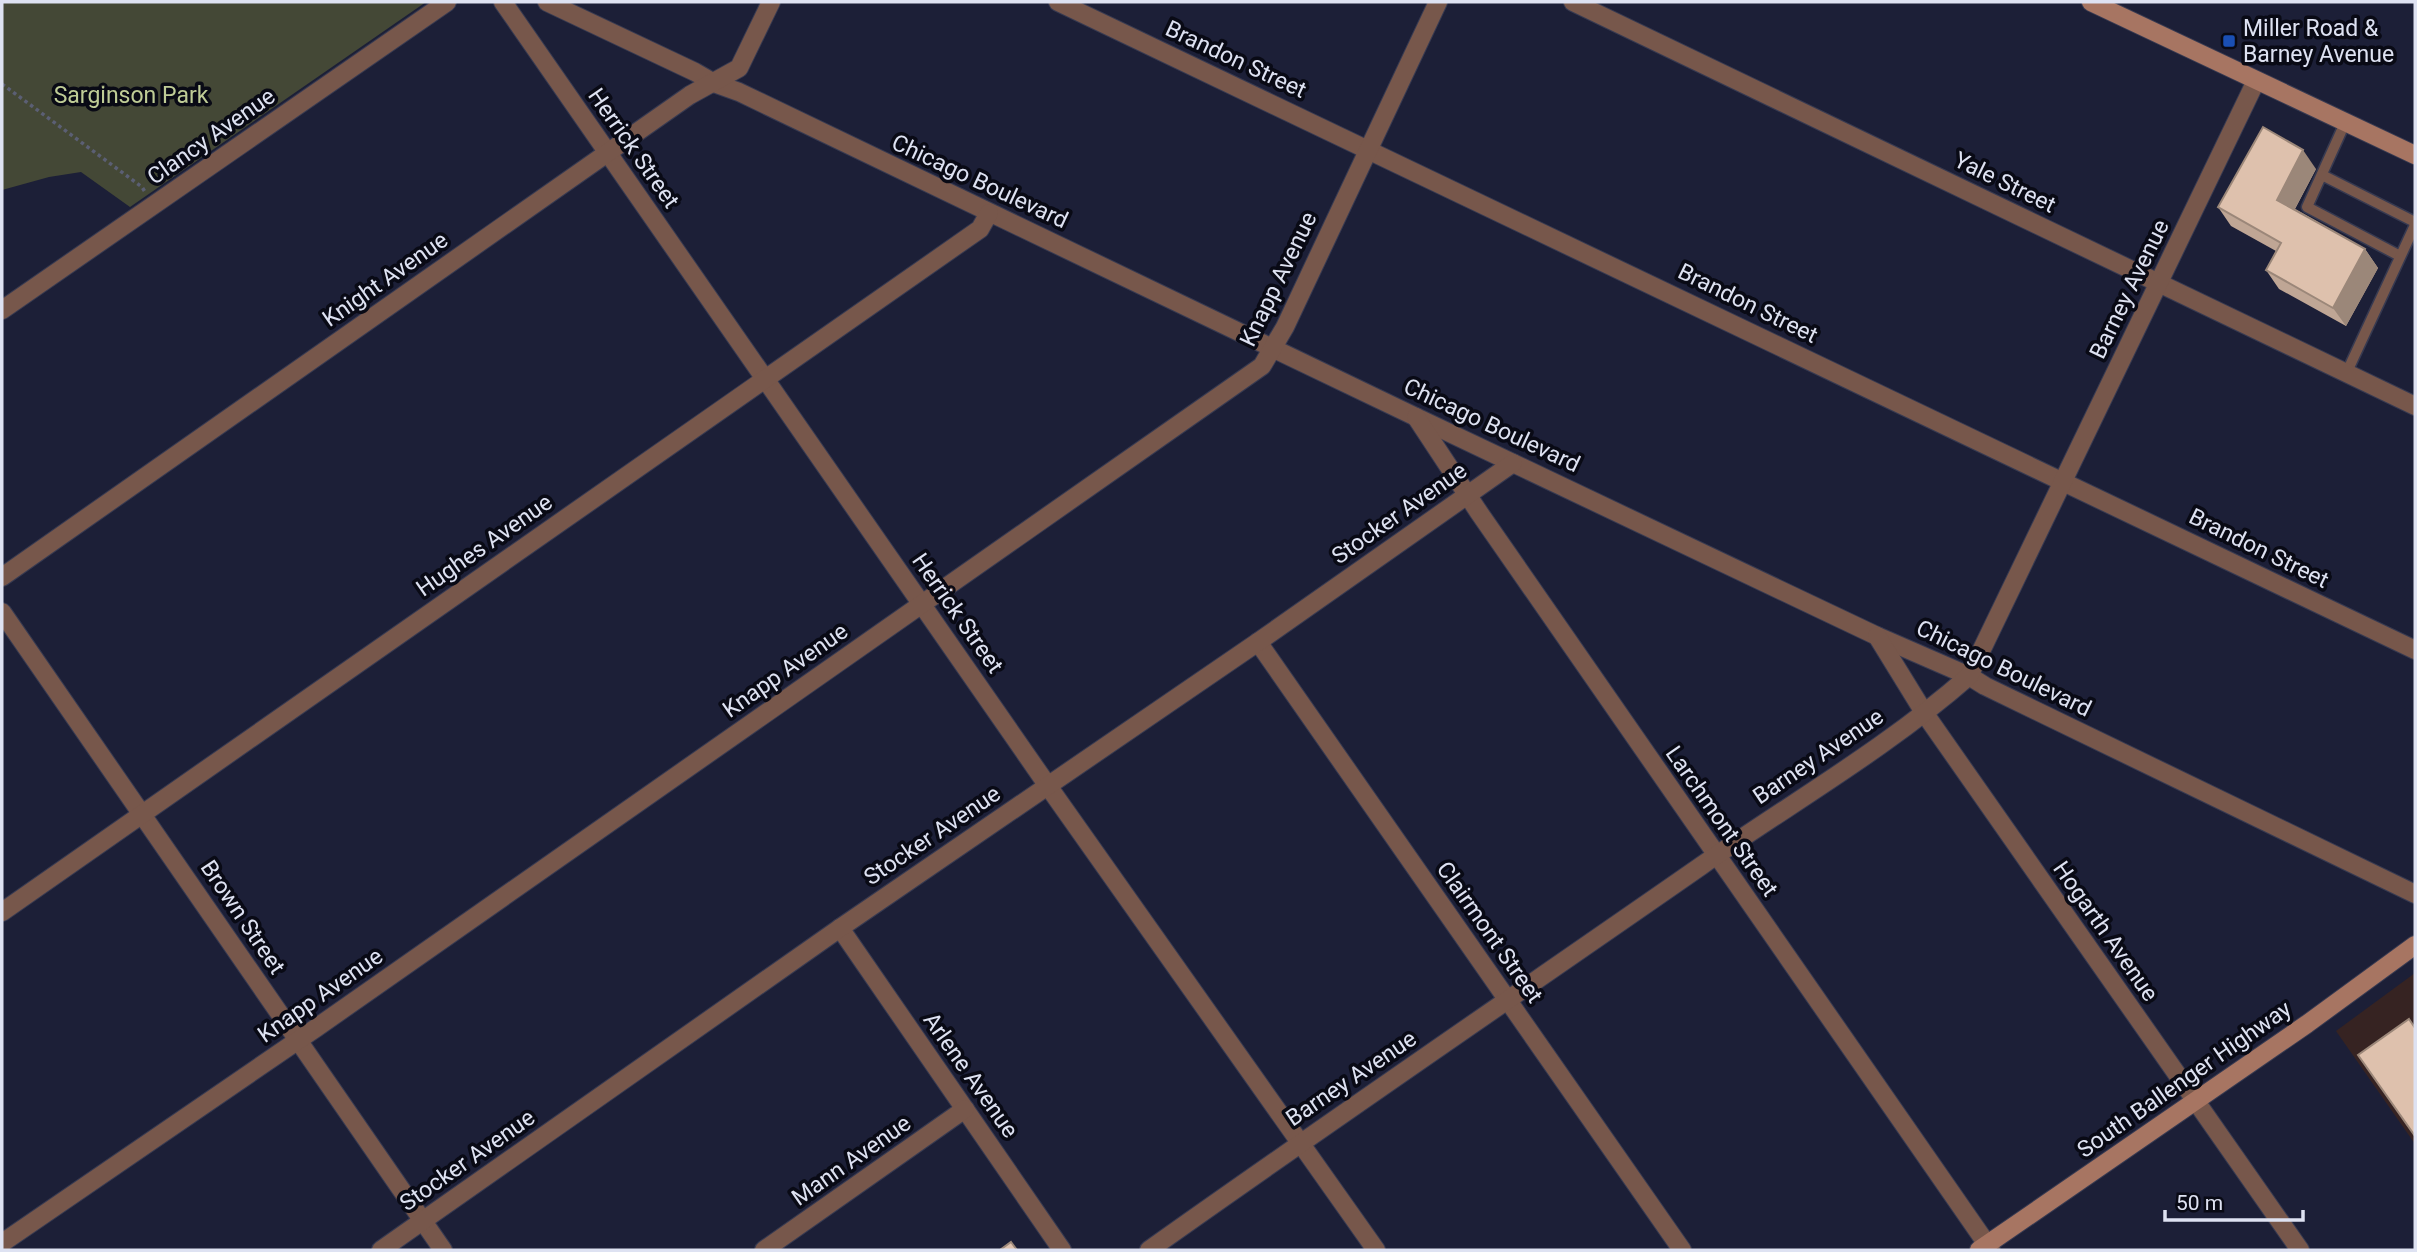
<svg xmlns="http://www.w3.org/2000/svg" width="2417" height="1252" font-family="Roboto,sans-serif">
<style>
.commercial{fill:#362322}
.green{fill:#444836}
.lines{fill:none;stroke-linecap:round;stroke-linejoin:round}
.service-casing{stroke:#373a51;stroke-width:13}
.minor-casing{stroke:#373a51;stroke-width:20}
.secondary-casing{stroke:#373a51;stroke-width:20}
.path{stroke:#5b5f74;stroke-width:3.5;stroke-dasharray:3.5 3.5;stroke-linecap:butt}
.service{stroke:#77574b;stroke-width:10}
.minor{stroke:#77574b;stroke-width:18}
.secondary{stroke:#a77562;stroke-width:18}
.wall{fill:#bfa695}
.shaded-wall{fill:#9b8779}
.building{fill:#dec1ad;stroke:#9b8779;stroke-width:2}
.transit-dot{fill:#1a4fb4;stroke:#090a15;stroke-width:2.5}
.labels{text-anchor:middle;stroke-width:7;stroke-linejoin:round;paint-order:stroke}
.poi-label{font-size:23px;fill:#dee2f2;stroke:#090a15;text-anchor:start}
.street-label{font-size:23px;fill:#dee2f2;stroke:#090a15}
.park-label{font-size:23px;fill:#bfcc96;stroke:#090a15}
</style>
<rect width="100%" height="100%" fill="#1c1f37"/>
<path class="commercial" d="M2415,973v171l-79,-113z"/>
<path class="green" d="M2,2h424l-296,205 -49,-35 -32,5 -47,13z"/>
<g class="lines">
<defs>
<g id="service">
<path d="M2345,123l-38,84 93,49"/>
<path d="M2322,175l93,47"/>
<path d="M2346,374l69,-149"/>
</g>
<g id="minor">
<path d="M503,2l545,784 328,464"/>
<path d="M547,2l148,70 19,11 25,9 677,325 461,219 92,40 16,10 430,208"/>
<path d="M1058,2l1357,648"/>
<path d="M1573,2l842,404"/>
<path d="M2,310l445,-308"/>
<path d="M1416,417l62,94 513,739"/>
<path d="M2,577l688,-482 49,-27 32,-66"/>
<path d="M2,612l441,638"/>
<path d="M1877,636l48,78 375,536"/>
<path d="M1258,642l424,608"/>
<path d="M2,912l978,-683 9,-16"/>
<path d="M840,928l222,322"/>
<path d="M2,1243l314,-215 946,-662 23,-39 153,-325"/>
<path d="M381,1250l459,-322 418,-286 255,-179"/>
<path d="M764,1250l201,-141"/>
<path d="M1149,1250c183,-130 368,-256 552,-384 90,-63 186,-118 268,-190l287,-595"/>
</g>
<g id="secondary">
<path d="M2091,2l324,153"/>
<path d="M1979,1250l328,-226 108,-79"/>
</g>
</defs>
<use href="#service" class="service-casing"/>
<use href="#minor" class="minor-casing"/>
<use href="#secondary" class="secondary-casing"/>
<path class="path" d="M2,84l140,103 3,5"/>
<use href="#service" class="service"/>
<use href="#minor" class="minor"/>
<use href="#secondary" class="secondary"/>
</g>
<path class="wall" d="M2316,169l-21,40 70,40 13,19 -32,58 -67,-37 -13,-19 10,-19 -45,-25 -13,-19z"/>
<g class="shaded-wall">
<path d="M2303,150l13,19 -26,49 -13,-18z"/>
<path d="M2365,249l13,19 -32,58 -13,-18z"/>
</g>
<g class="building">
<path d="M2263,127l40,23 -26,50 88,49 -32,59 -67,-38 15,-27 -63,-36z"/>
<path d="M2409,1019l6,9v108l-57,-81z"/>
<path d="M1011,1242l6,8h-17z"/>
</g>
<rect class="transit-dot" x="2222" y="34" width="14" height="14" rx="3.5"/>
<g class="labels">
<g class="poi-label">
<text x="2243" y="36">Miller Road &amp;<tspan x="2243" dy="26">Barney Avenue</tspan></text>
</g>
<g class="street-label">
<text transform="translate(1236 59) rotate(25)" y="8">Brandon Street</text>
<text transform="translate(211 136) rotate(-35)" y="8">Clancy Avenue</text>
<text transform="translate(634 148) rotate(55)" y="8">Herrick Street</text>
<text transform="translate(980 181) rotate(25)" y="8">Chicago Boulevard</text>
<text transform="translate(2005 182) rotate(26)" y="8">Yale Street</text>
<text transform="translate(385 279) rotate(-35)" y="8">Knight Avenue</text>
<text transform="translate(1278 279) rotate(-64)" y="8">Knapp Avenue</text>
<text transform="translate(2129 289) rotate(-64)" y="8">Barney Avenue</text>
<text transform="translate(1748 303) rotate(26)" y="8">Brandon Street</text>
<text transform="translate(1492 425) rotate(25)" y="8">Chicago Boulevard</text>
<text transform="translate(1399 513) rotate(-35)" y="8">Stocker Avenue</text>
<text transform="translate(484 545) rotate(-35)" y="8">Hughes Avenue</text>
<text transform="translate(2259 548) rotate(26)" y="8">Brandon Street</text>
<text transform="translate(958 613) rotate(55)" y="8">Herrick Street</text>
<text transform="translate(2004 668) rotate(26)" y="8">Chicago Boulevard</text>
<text transform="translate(785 670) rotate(-35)" y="8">Knapp Avenue</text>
<text transform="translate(1818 756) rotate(-34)" y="8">Barney Avenue</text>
<text transform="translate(1722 821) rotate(55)" y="8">Larchmont Street</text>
<text transform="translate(932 835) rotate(-34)" y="8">Stocker Avenue</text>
<text transform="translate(243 917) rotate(56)" y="8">Brown Street</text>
<text transform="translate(2106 931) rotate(55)" y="8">Hogarth Avenue</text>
<text transform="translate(1490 932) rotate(55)" y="8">Clairmont Street</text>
<text transform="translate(320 995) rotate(-35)" y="8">Knapp Avenue</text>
<text transform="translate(971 1075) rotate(55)" y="8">Arlene Avenue</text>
<text transform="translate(1351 1078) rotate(-34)" y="8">Barney Avenue</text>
<text transform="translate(2184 1079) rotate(-35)" y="8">South Ballenger Highway</text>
<text transform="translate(467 1160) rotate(-35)" y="8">Stocker Avenue</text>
<text transform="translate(851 1160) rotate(-35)" y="8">Mann Avenue</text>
</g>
<g class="park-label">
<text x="131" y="103">Sarginson Park</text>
</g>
</g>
<rect width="2417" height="1252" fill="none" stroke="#dee2f2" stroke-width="7"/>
<path d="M2165 1210v10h138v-10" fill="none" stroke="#dee2f2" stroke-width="3.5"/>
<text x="2176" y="1210" font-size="21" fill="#dee2f2" stroke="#090a15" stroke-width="5" paint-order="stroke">50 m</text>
</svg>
